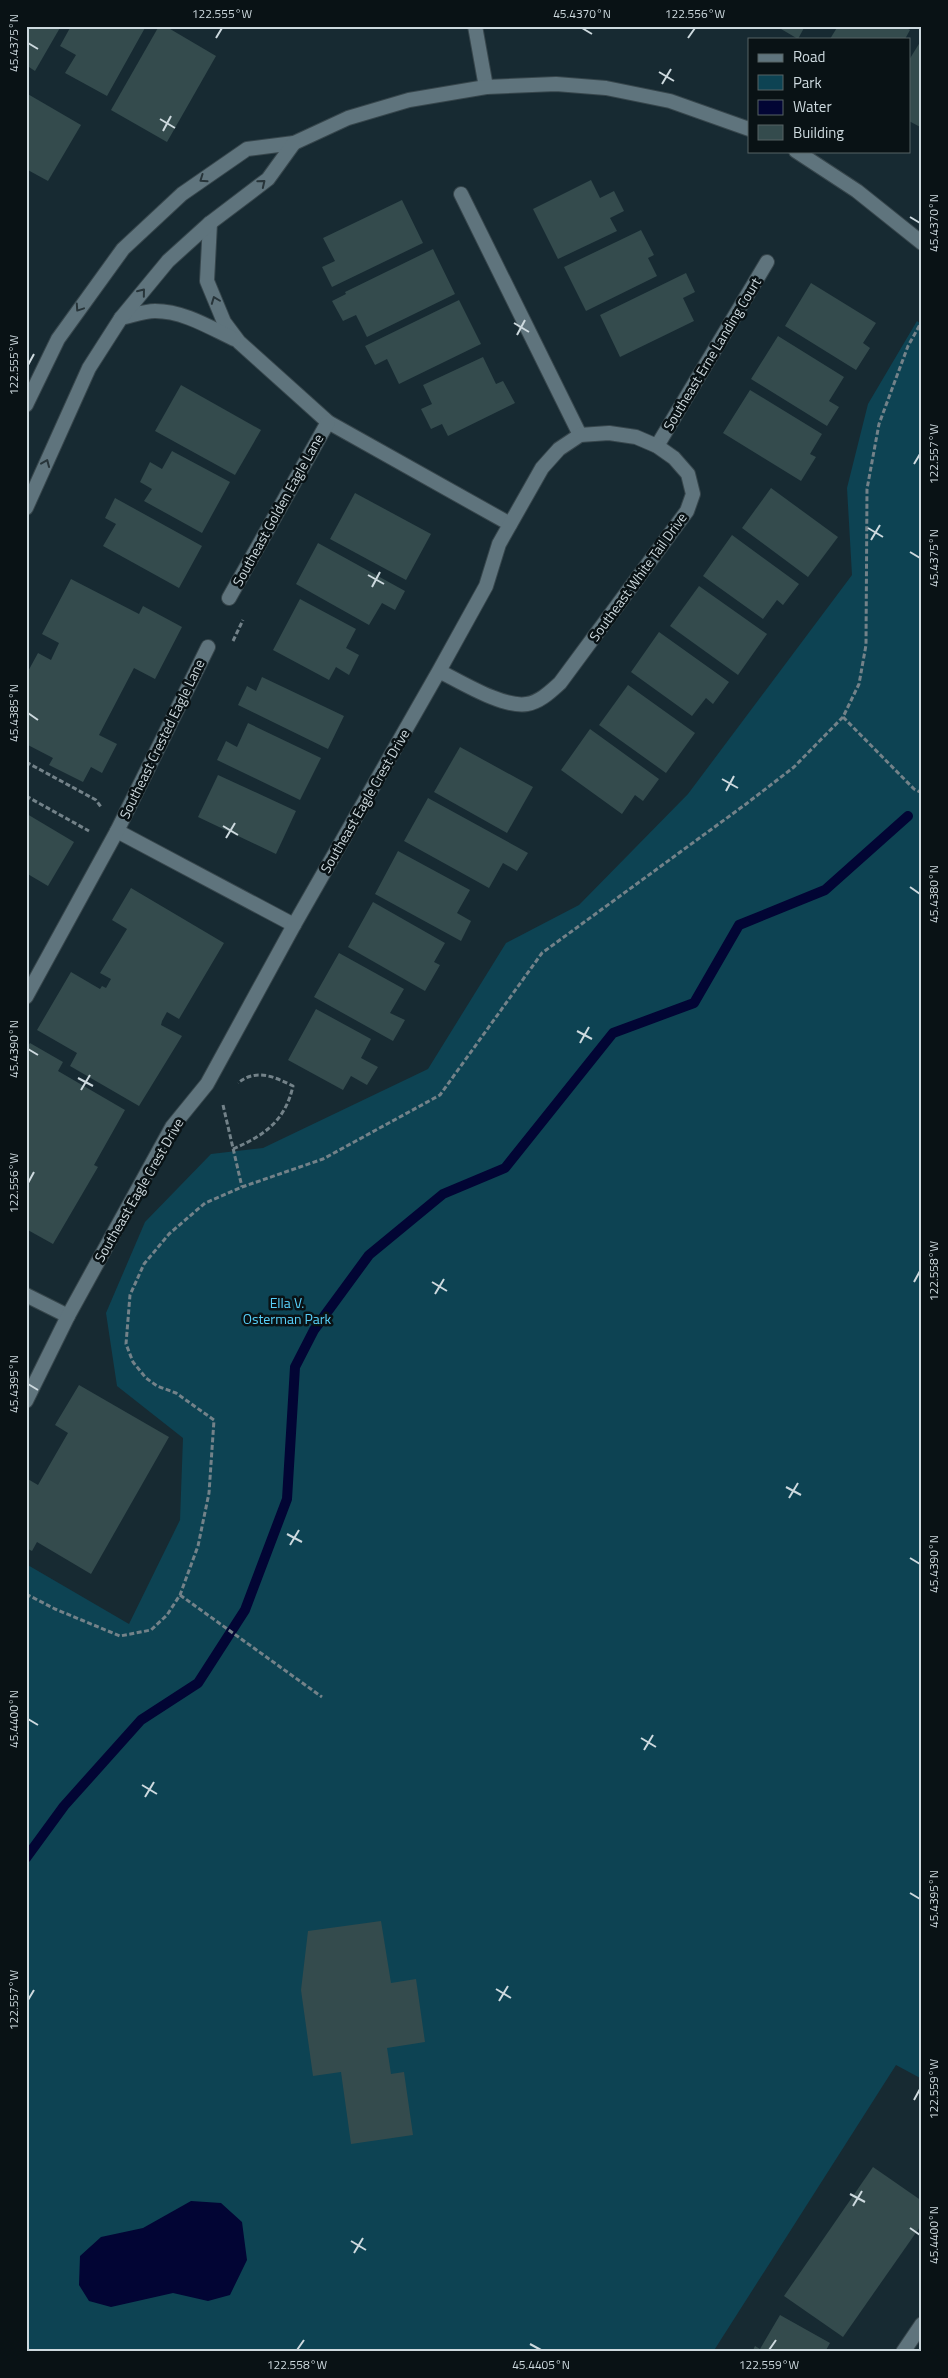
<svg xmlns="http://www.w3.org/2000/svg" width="948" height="2378" font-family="'Titillium Web',sans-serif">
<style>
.green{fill:#0d4353}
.water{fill:#020534}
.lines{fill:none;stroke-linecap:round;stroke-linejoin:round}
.stream{stroke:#020534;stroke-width:10}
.building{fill:#344b4d}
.minor-casing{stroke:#37464c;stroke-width:16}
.tertiary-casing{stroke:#37464c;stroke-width:16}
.path{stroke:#738289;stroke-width:3;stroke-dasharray:5 2.5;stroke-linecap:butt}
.minor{stroke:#5f747d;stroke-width:14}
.tertiary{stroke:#5f747d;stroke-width:14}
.oneway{stroke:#273439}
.ticks{fill:none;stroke:#cdd9de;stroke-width:2}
.labels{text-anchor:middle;stroke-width:5;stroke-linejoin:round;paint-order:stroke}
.street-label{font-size:14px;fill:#cdd9de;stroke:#091215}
.park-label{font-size:14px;fill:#58d1fa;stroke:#091215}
.neatline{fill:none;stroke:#cdd9de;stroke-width:2}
.ticks-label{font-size:12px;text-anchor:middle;fill:#cdd9de}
</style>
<rect width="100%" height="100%" fill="#172a32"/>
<path class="green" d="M917,321l5,4v1754l-26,-14 -183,287h-687v-788l103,60 51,-104 3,-82 -66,-52 -11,-73 39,-91 66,-68 52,-6 165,-79 78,-126 73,-38 109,-111 164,-219 -5,-87 21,-84z"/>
<path class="water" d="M191,2201l30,2 21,19 5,38 -17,35 -22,6 -35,-8 -62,14 -22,-6 -10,-16 1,-29 21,-19 42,-9z"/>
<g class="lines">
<path class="stream" d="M26,1858l38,-52 77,-86 57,-37 47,-73 42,-111 8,-132 19,-37 55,-75 74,-61 62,-26 108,-135 81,-30 45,-78 86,-35 83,-74"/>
</g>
<g class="building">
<path d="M26,26h35l-26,45 -9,-6z"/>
<path d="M71,26h75l-39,70 -42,-23 11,-18 -16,-9z"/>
<path d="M159,26h6l51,30 -49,86 -56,-32z"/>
<path d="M776,26h29l-7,13z"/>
<path d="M838,26h65l7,4 -5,9h-75z"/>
<path d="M922,39v89l-13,-7v-61z"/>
<path d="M26,93l55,32 -33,56 -22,-12z"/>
<path d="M591,180l9,18 14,-7 10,20 -14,7 7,13 -59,28 -25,-50z"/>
<path d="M402,200l21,43 -91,44 -10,-20 13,-6 -12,-23z"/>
<path d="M641,230l13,25 -6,3 9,18 -71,35 -22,-44z"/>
<path d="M433,249l22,45 -88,43 -11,-22 -13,6 -11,-20 14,-7 -1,-2z"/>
<path d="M686,273l9,19 -12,6 11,23 -74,36 -20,-42z"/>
<path d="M811,283l65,40 -13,20 7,5 -14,22 -71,-44z"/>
<path d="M459,300l22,44 -82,40 -12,-25 -12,6 -10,-19z"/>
<path d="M778,336l66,41 -15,24 10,6 -12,19 -76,-47z"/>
<path d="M483,357l13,27 7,-3 12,22 -67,33 -6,-12 -11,5 -10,-20 11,-5 -9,-19z"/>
<path d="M181,385l80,45 -26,45 -80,-44z"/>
<path d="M750,390l72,44 -12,20 6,3 -15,24 -78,-48z"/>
<path d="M172,451l58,31 -28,51 -58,-32 8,-12 -12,-7 10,-20 12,7z"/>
<path d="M771,488l67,49 -30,40 -66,-49z"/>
<path d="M355,493l76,41 -25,46 -76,-41z"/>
<path d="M115,498l87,48 -23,42 -76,-42 13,-22 -11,-6z"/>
<path d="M732,535l67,49 -16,21 -6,-5 -14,19 -60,-43z"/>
<path d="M318,543l87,48 -10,19 -13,-7 -13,22 -73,-41z"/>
<path d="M71,579l68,35 4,-8 39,21 -27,52 -21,-11 -35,67 18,9 -15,29 -11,-6 -8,15 -34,-17 4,-7 -27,-14v-69l12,-22 13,7 8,-17 -17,-9z"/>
<path d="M699,586l68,48 -29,41 -68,-49z"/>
<path d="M300,599l56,30 -10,19 13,7 -10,20 -13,-8 -7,13 -56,-30z"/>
<path d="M659,632l70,50 -16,22 -7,-6 -14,18 -61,-44z"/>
<path d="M262,677l82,39 -16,33 -90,-44 9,-19 9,5z"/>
<path d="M628,685l67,48 -29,40 -67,-48z"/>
<path d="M248,723l73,35 -21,42 -83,-40 9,-19 11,6z"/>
<path d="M590,729l69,50 -16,22 -8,-6 -13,19 -61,-44z"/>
<path d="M460,747l73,40 -26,46 -73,-41z"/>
<path d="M218,775l78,36 -20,43 -78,-37z"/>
<path d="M428,798l100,55 -11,18 -14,-8 -14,25 -85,-47z"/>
<path d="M27,814l47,28 -26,44 -22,-13z"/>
<path d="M398,851l72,39 -13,23 14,8 -10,20 -86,-47z"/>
<path d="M131,888l93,55 -45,76 -12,-7 -5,9 -1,4 21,11 -43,70 -69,-40 7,-13 -40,-23 34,-58 29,17 2,-3 4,2 5,-9 -11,-6 27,-44 -15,-9z"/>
<path d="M373,902l72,41 -11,19 6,3 -15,26 -77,-44z"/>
<path d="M339,953l65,36 -14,24 15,7 -12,21 -79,-44z"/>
<path d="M316,1009l55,30 -10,19 17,9 -11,18 -16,-9 -8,14 -55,-30z"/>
<path d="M30,1043l33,19 -5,9 67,39 -31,55 4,2 -45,77 -27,-15v-180z"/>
<path d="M79,1385l90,52 -78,137 -54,-32 -5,9 -6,-3v-70l12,7 30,-52 -13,-8z"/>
<path d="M381,1921l10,62 25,-4 9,63 -38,6 4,26 13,-2 9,63 -62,9 -10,-72 -28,4 -12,-86 7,-59z"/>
<path d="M873,2167l49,34v23l-79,113 -59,-41z"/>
<path d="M780,2315l50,28 -5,9h-73l3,-6 5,3z"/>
</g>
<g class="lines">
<defs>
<g id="minor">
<path d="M475,26l11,61"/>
<path d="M461,194l119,241"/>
<path d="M210,223l-3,58 17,41 15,20 89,80 182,102"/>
<path d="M121,318c10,-2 23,-7 34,-7 28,0 54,16 79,28"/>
<path d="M657,446l110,-184"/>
<path d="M229,598l99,-176"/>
<path d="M117,831l177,94"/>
<path d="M26,997l91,-166 91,-184"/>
<path d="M26,1295l42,21"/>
<path d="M26,1401l42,-85 104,-189 35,-43 87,-159 145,-254 47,-85 13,-42 43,-76 17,-19 21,-14 29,-2 27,4 21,9 17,12 14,16 5,20 -6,17 -127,172c-9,8 -20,19 -33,21 -24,4 -66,-22 -88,-33"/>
<path d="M903,2352l19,-28"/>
</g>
<g id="tertiary">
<path d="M796,151l61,40 65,52"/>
<path d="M26,405l32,-66 65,-90 59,-55 65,-45 47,-6 54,-25 61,-18 77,-13 70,-3 50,4 64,13 79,28"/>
<path d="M26,508l63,-140 32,-50 47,-57 42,-38 58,-44 26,-36"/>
</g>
</defs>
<use href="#minor" class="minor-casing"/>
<use href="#tertiary" class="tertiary-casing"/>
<g class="path">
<path d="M233,641l10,-21"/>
<path d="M843,717l71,72 8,4"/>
<path d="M26,762l70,38 5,7"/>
<path d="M26,796l63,35"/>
<path d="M223,1105l19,82"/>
<path d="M233,1149c32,-14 52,-28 60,-63 -18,-9 -37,-18 -55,-3"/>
<path d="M26,1594l29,15 65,27 31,-6 16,-15 13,-20 18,-49 11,-53 5,-73 -38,-27 -19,-7 -11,-8 -13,-16 -7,-18 4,-49 14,-31 25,-30 36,-31 37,-16 81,-28 117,-64 102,-142 204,-149 48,-37 49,-50 16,-33 7,-39 1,-156 12,-65 29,-78 14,-25"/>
<path d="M180,1595l142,102"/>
</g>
<use href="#minor" class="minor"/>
<use href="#tertiary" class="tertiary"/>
</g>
<defs><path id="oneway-chevron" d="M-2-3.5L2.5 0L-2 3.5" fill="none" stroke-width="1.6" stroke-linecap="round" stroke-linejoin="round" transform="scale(1.25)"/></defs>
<g class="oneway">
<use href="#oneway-chevron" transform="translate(203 179) rotate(145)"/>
<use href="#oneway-chevron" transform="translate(262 183) rotate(-39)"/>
<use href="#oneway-chevron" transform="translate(142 292) rotate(-51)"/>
<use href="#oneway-chevron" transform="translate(215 300) rotate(-111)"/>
<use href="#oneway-chevron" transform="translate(79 308) rotate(124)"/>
<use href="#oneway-chevron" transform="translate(46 463) rotate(-67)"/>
</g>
<path class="ticks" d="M582,28l10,6M216,38l6,-10M688,38l7,-10M28,43l10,6M659,72l15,9M662,84l9,-15M160,119l15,9M163,131l8,-15M910,217l10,6M514,323l15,9M517,335l8,-15M28,365l6,-11M914,464l6,-10M868,528l15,9M871,540l9,-15M910,552l10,6M368,575l16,9M372,587l8,-15M28,713l10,7M722,779l16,9M726,791l8,-15M223,826l15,9M226,838l9,-15M910,887l10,7M577,1031l15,8M580,1043l9,-16M28,1049l10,6M78,1078l15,8M81,1090l9,-15M28,1183l6,-11M432,1282l15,9M914,1282l6,-11M435,1294l9,-15M28,1384l10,6M786,1487l15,8M789,1498l9,-15M287,1534l15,8M290,1545l9,-15M910,1558l10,6M28,1719l10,6M641,1738l15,9M644,1750l9,-15M142,1785l15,9M145,1797l9,-15M910,1893l10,6M496,1989l15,9M28,2000l6,-10M499,2001l9,-15M914,2100l6,-11M850,2194l15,8M853,2206l9,-15M910,2228l10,7M351,2241l15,9M354,2253l9,-15M530,2344l11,6M297,2350l7,-10M769,2350l7,-10"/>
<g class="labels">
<g class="street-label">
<text transform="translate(712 354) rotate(-59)" y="5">Southeast Erne Landing Court</text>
<text transform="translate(278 510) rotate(-61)" y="5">Southeast Golden Eagle Lane</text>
<text transform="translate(638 577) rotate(-54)" y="5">Southeast White Tail Drive</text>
<text transform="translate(162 739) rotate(-64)" y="5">Southeast Crested Eagle Lane</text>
<text transform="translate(365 801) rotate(-60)" y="5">Southeast Eagle Crest Drive</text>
<text transform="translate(139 1190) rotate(-60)" y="5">Southeast Eagle Crest Drive</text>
</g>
<g class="park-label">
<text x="287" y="1308">Ella V.<tspan x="287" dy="16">Osterman Park</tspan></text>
</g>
</g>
<rect width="948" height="2378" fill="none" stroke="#091215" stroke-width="55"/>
<rect x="748" y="38" width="162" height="115" fill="#091215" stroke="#576265"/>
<rect x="758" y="54" width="25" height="8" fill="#5f747d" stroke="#576265"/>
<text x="793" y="62" font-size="15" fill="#cdd9de">Road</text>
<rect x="758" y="75" width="25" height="15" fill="#0d4353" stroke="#576265"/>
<text x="793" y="88" font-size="15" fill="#cdd9de">Park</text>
<rect x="758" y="100" width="25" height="15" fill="#020534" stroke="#576265"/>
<text x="793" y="112" font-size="15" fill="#cdd9de">Water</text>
<rect x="758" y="125" width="25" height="15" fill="#344b4d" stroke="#576265"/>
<text x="793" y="138" font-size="15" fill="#cdd9de">Building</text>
<rect x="28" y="28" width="892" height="2322" class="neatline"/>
<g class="ticks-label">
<text x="222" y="18">122.555°W</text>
<text x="582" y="18">45.4370°N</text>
<text x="695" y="18">122.556°W</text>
<text transform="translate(14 43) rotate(-90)" y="4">45.4375°N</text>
<text transform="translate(934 223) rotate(-90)" y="4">45.4370°N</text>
<text transform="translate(14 365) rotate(-90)" y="4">122.555°W</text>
<text transform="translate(934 454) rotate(-90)" y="4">122.557°W</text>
<text transform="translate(934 558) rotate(-90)" y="4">45.4375°N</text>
<text transform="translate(14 713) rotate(-90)" y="4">45.4385°N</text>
<text transform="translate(934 894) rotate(-90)" y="4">45.4380°N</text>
<text transform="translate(14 1049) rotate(-90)" y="4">45.4390°N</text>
<text transform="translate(14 1183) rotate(-90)" y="4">122.556°W</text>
<text transform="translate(934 1271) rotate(-90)" y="4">122.558°W</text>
<text transform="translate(14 1384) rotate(-90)" y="4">45.4395°N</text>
<text transform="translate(934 1564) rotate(-90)" y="4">45.4390°N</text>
<text transform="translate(14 1719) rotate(-90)" y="4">45.4400°N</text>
<text transform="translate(934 1899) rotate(-90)" y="4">45.4395°N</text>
<text transform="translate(14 2000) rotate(-90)" y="4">122.557°W</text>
<text transform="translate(934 2089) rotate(-90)" y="4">122.559°W</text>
<text transform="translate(934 2235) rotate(-90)" y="4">45.4400°N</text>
<text x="297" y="2369">122.558°W</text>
<text x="541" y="2369">45.4405°N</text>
<text x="769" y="2369">122.559°W</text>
</g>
</svg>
